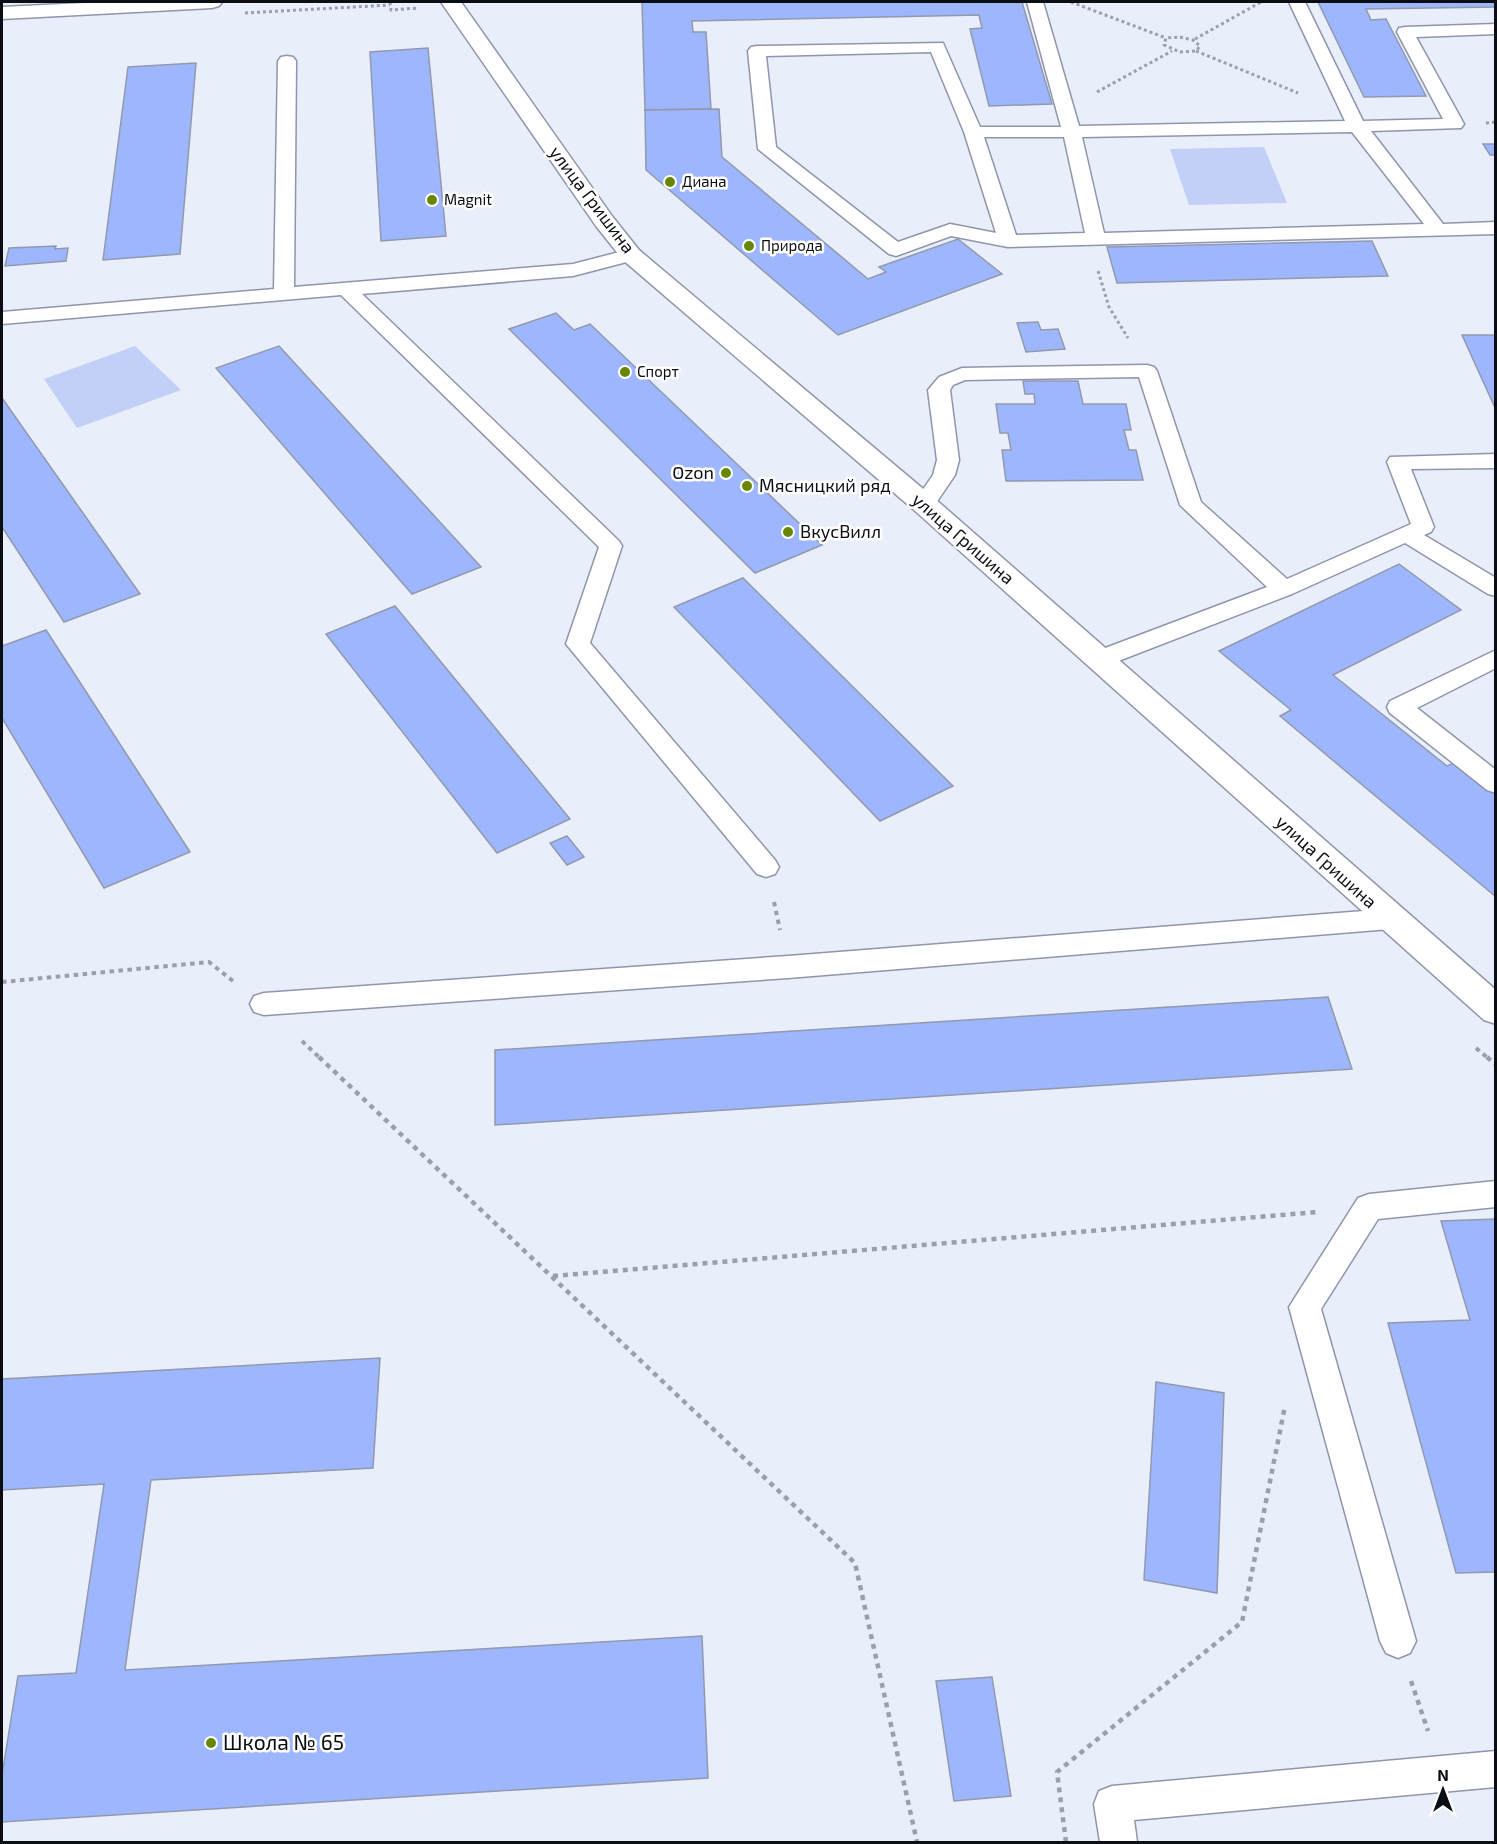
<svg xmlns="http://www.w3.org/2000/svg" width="1497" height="1844" font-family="'Exo 2',sans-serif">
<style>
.green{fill:#c2d0f7}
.building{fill:#9eb6fd;stroke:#9199ad;stroke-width:1.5}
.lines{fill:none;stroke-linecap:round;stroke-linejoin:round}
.lane-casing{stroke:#8f96ab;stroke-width:3}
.street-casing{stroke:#8f96ab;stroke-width:3}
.secondary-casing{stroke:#8f96ab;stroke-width:3}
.path-far2{stroke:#9b9faa;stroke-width:3;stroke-dasharray:3 3;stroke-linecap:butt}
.path-far1{stroke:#9b9faa;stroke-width:4;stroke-dasharray:4.5 4.5;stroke-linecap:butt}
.path{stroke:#9b9faa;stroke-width:4.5;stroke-dasharray:5 5;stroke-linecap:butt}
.lane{fill:#fff;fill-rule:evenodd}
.street{fill:#fff;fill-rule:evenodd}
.secondary{fill:#fff;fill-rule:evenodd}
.poi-dot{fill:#688700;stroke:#fff;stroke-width:2}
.labels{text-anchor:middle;stroke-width:5;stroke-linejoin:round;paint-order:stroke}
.far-poi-label{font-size:15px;fill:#0b0d14;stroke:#fff;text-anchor:start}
.street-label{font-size:18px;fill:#0b0d14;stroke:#fff}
.poi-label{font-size:18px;fill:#0b0d14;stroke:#fff;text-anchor:start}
.near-poi-label{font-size:21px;fill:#0b0d14;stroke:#fff;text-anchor:start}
</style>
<rect width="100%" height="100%" fill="#e9eefb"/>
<g class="green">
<path d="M1264,147l23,56 -98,2 -19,-56z"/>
<path d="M135,346l46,44 -104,38 -33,-49z"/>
</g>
<g class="building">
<path d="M642,2h380l30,102 -63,2 -19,-77 12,-1 -3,-13 -287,6 1,11h13l5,77 -66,1z"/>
<path d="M1318,2h178v5l-130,2 5,11 15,-1 40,77 -62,1z"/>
<path d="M428,48l18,188 -65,5 -11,-189z"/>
<path d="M196,63l-16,191 -77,6 25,-193z"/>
<path d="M719,109l3,48 146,122 18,-7 -7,-5 79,-28 44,35 -164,61 -192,-165 -1,-60z"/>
<path d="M1483,144h13v11h-6z"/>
<path d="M1372,241l16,35 -271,7 -10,-36z"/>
<path d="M56,246l-1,3 13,-1 -2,13 -61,5 4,-18z"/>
<path d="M556,313l18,17 16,-6 232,221 -67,28 -246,-244z"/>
<path d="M1038,322l3,8 17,-1 7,20 -39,3 -9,-29z"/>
<path d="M1462,335h34v75z"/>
<path d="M279,346l202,221 -69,27 -196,-226z"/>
<path d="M1023,381h55l5,23h43l5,26h-7l5,20h7l7,30 -137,1 -4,-31h9l-3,-17h-8l-4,-29h39l-1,-10h-9z"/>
<path d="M2,398l138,196 -76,28 -62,-95z"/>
<path d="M1399,564l62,46 -128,65 114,91 11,-5 38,29v107l-216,-181 11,-6 -72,-59z"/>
<path d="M743,578l210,208 -73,35 -206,-214z"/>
<path d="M395,606l175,213 -73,34 -171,-219z"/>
<path d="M46,630l144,222 -86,36 -102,-170v-72z"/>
<path d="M567,836l17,21 -17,8 -17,-22z"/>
<path d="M1328,997l24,72 -857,56v-75z"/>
<path d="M1496,1219v353l-40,1 -68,-250 82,-3 -29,-99z"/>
<path d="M380,1358l-7,110 -222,12 -26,190 577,-34 6,142 -706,44v-47l16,-99 58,-3 28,-189 -102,6v-111z"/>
<path d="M1156,1382l68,11 -7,200 -73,-13z"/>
<path d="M992,1677l19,119 -57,5 -18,-120z"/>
</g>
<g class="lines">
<defs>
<g id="lane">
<path d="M1027,2h16l36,124 266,-5 -56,-119h16l58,119 80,-2 -46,-87 2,-4 6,-1 91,-3v10l-80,3 48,87 -3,4 -90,3 72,93 53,-2v12l-488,13 -57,-11 -55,20 -7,-2 -131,-105 -10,-98 3,-4 6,-1 186,-3 37,84h81zM931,52l33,80 32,101 -46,-9 -52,18 -122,-95 -10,-91zM1352,132l72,92 -320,9 -22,-96zM984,137h80l21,96 -69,2z"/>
<path d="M287,56l6,1 3,4 -2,226 279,-23 58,-15 7,2 3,4 -3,4 -65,17 -211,18 257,247 3,5 -32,97 185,217 4,7 -4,7 -9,3 -9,-3 -191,-230 33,-97 -258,-252 -339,29v-12l272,-23 4,-228 3,-4z"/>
<path d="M1147,365l7,2 3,4 44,131 86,77 124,-55 -24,-62 3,-5 106,-3v14l-85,1 23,58 -3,5 -7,3 72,43v18l-8,-2 -83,-51 -113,51 -184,71 -8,2 -8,-2 -4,-6 4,-6 175,-66 -87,-82 -41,-128 -174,3 -12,5 -3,5 9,70 -4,15 -23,34 -8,2 -8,-2 -3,-5 20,-29 4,-15 -9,-70 11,-13 23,-9z"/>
<path d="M1496,650v18l-79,40 79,62v23l-9,-3 -97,-77 -3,-6 3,-6z"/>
<path d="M1390,909l10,3 3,7 -3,7 -10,3 -602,49 -524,37 -10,-3 -4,-8 4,-8 10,-3 524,-37z"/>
<path d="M1496,1181v26l-118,12 -57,90 95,332 -6,12 -12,5 -12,-5 -6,-12 -91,-334 69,-109 11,-4z"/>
<path d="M1496,1751v36l-362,33 3,22h-37l-6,-38 5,-13 13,-5z"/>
</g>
<path id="street" d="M441,2h20l151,214 27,34 295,248 562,492v34l-12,-4 -570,-510 -291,-250 -27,-34z"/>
<path id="secondary" d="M105,2h117l-3,4 -7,2 -210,11v-12z"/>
</defs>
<use href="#lane" class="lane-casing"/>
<use href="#street" class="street-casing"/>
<use href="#secondary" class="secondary-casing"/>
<g class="path-far2">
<path d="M390,2l1,8 27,-2"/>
<path d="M1071,2l95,36"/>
<path d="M245,13l145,-8"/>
<path d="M1180,37l13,3 7,6 -4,5 -16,1 -16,-7 2,-7z"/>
<path d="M1195,39l66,-37"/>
<path d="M1196,51l102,42"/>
<path d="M1097,92l75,-41"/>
<path d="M1486,123l10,-1"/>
<path d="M1098,271l11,36 19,31"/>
</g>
<g class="path-far1">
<path d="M774,902l6,28"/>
<path d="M2,982l207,-20 24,19"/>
<path d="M302,1041l19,18"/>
<path d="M1476,1048l13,11"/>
</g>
<g class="path">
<path d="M319,1057l536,506 62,279"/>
<path d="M1487,1057l9,8"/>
<path d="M553,1276l764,-64"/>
<path d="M1411,1681l17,50"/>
<path d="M1066,1842l-9,-70 185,-150 43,-216"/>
</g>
<use href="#lane" class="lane"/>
<use href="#street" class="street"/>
<use href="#secondary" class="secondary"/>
</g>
<g class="poi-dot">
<circle cx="670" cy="182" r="6"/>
<circle cx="432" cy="200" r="6"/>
<circle cx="749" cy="246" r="6"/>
<circle cx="625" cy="372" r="6"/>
<circle cx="726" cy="473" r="6"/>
<circle cx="747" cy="486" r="6"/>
<circle cx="788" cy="532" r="6"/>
<circle cx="211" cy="1743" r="6"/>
</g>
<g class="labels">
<g class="far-poi-label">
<text x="682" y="187">Диана</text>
<text x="444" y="205">Magnit</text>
<text x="761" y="251">Природа</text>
<text x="637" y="377">Спорт</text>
</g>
<g class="street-label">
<text transform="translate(592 200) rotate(53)" y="6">улица Гришина</text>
<text transform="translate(963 539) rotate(41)" y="6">улица Гришина</text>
<text transform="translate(1326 862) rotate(42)" y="6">улица Гришина</text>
</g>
<g class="poi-label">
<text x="714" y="479" text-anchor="end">Ozon</text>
<text x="759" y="492">Мясницкий ряд</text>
<text x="800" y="538">ВкусВилл</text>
</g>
<g class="near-poi-label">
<text x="223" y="1750">Школа № 65</text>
</g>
</g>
<rect width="1497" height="1844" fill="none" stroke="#0b0d14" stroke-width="6"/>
<g transform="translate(1443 1790)" stroke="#ffffff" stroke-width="4.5" paint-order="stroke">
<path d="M0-4.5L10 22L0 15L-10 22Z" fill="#0b0d14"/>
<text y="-9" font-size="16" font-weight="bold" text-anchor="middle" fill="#0b0d14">N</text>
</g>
</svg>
